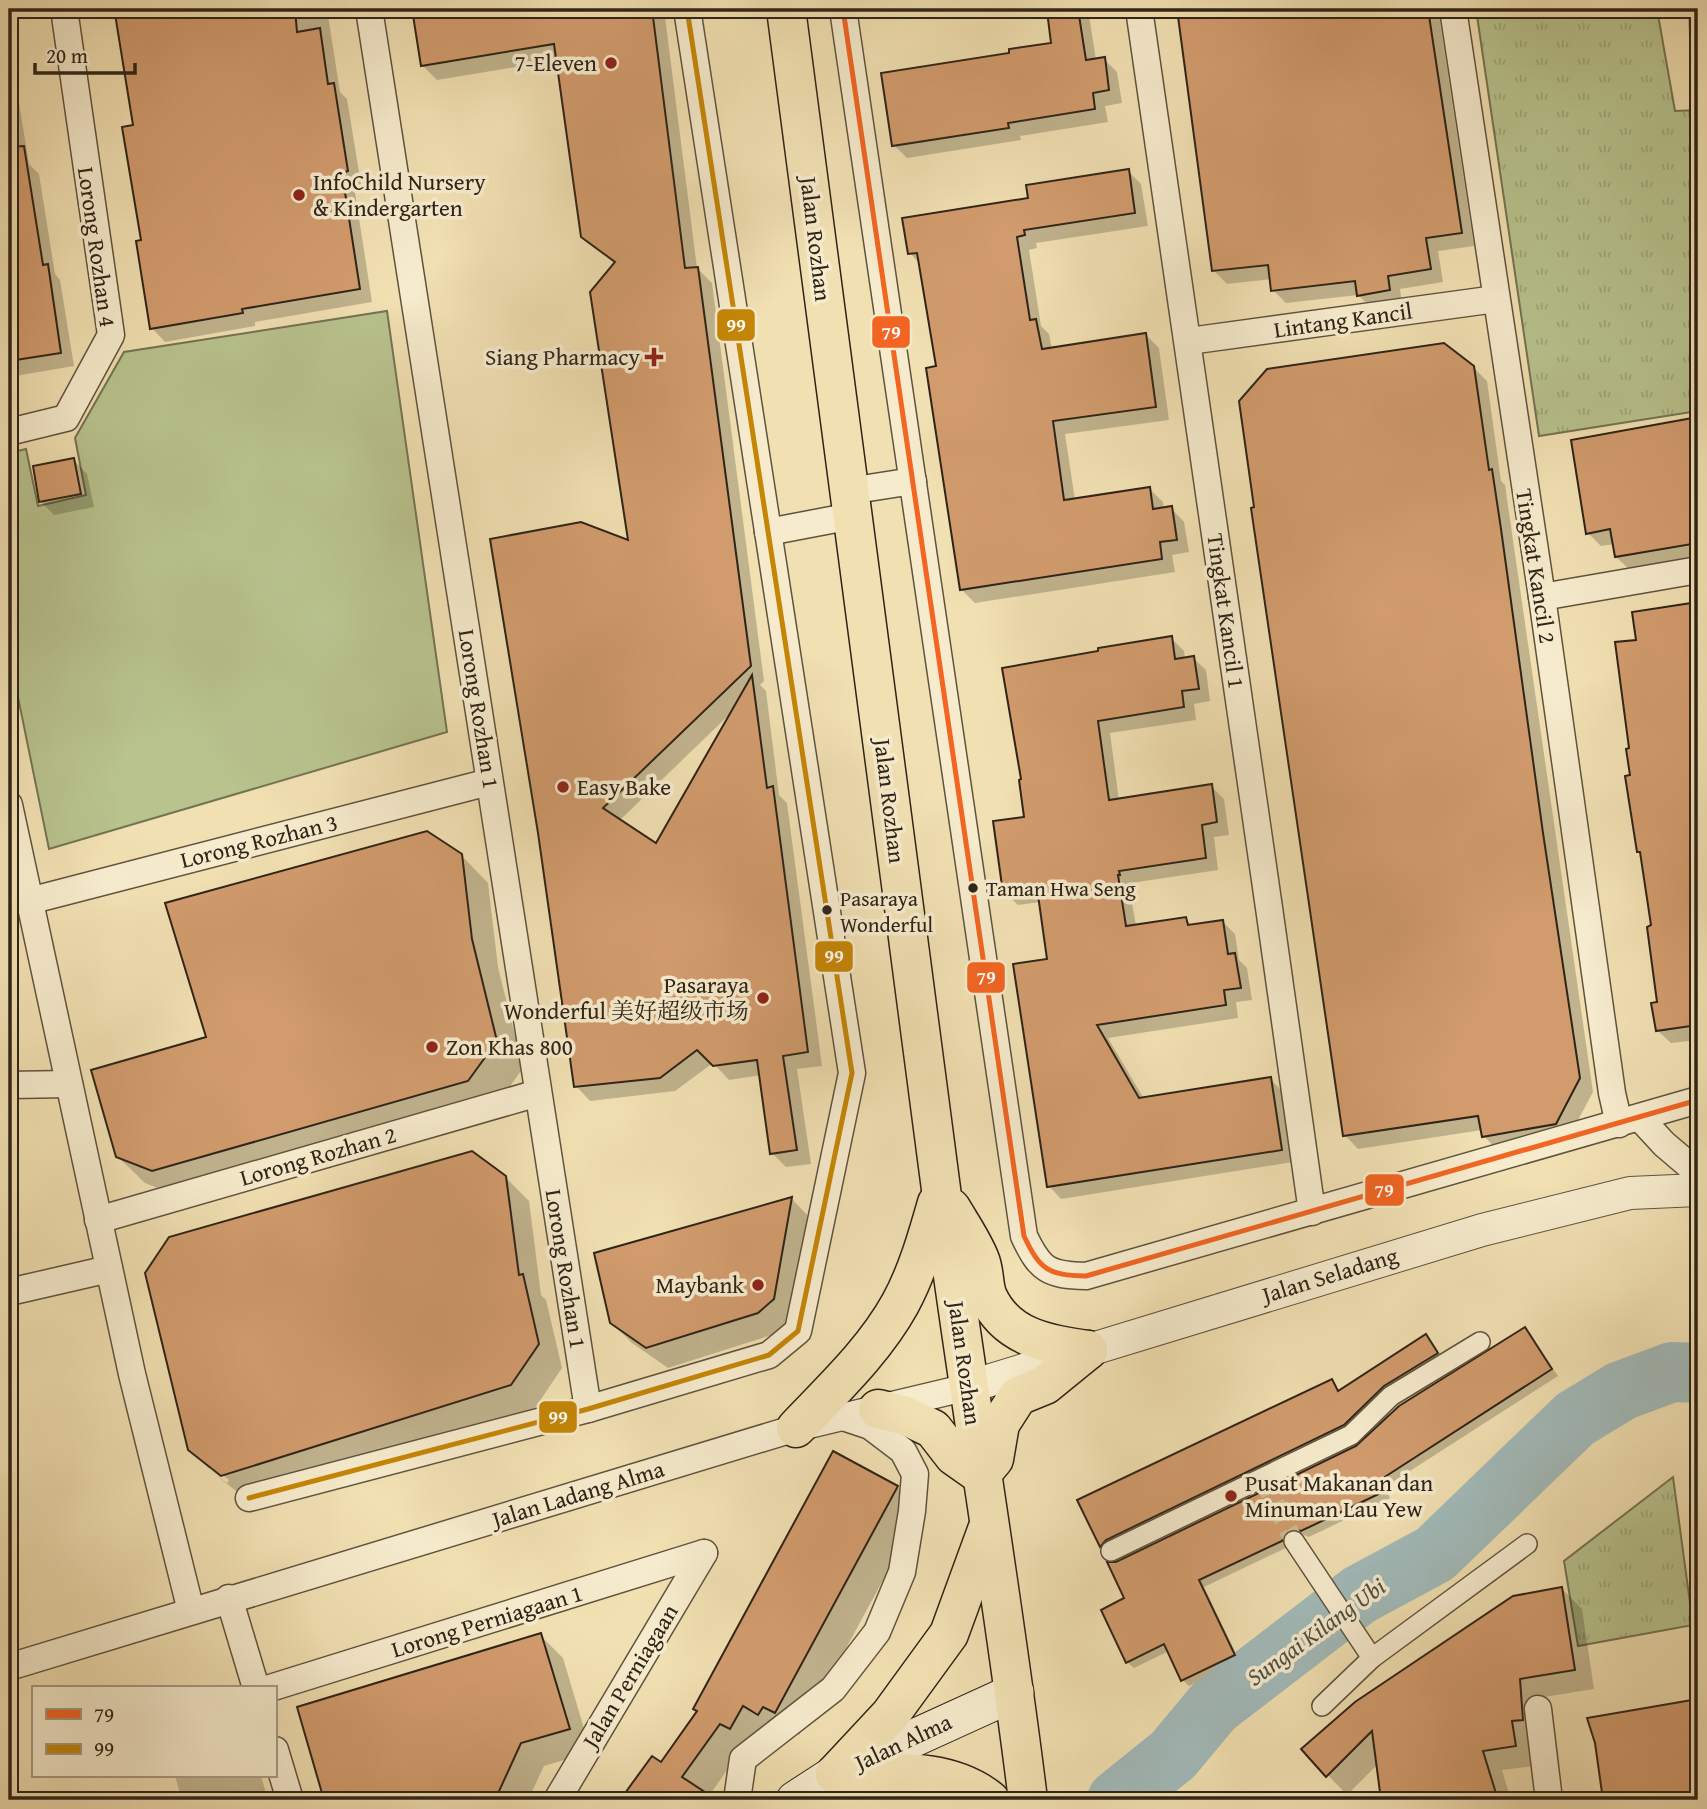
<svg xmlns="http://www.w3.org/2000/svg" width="1707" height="1809" font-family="'Gentium Book Plus','Noto Serif SC',serif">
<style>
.grass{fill:url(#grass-tufts);stroke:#747453;stroke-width:2}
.park{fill:#b8c38e;stroke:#747453;stroke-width:2}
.shadow{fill:#0003;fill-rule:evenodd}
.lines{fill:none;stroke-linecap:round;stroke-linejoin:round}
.river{stroke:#a2bab9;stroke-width:60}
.building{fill:#d19b6d;stroke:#2f2418;stroke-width:2}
.pedestrian-tunnel{stroke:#caba93;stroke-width:19;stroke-dasharray:19 10;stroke-linecap:butt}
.pedestrian-casing{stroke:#60533e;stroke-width:22}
.minor-casing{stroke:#60533e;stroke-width:29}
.tertiary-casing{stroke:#60533e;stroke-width:34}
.secondary-casing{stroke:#2f2418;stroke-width:39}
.primary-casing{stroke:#2f2418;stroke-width:41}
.pedestrian{stroke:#f6ebcd;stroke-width:19}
.minor{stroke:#f6ebcd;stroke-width:26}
.tertiary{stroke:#f6ebcd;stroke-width:32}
.secondary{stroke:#f6ebcd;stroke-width:37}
.primary{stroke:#f1e0b2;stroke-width:38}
.bus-1-casing{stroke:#f6ebcd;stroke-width:10}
.bus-2-casing{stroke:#f6ebcd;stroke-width:10}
.bus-1{stroke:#f26522;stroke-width:5}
.bus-2{stroke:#c58606;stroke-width:5}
.poi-dot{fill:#8f2418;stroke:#f6ebcd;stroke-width:2.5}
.bus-dot{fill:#2f2418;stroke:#f6ebcd;stroke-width:2.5}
.labels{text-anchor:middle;stroke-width:7;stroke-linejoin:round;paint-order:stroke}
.bus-label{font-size:21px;fill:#2f2418;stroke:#f6ebcd;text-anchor:start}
.poi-label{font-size:23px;fill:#2f2418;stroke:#f6ebcd;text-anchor:end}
.street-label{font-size:23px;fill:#2f2418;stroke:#f6ebcd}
.water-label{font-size:24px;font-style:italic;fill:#525148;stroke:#f6ebcd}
.line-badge{stroke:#f6ebcd;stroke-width:2.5}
.badge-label{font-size:19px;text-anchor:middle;font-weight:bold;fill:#fff}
</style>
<defs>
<pattern id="grass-tufts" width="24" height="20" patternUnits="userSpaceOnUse" patternTransform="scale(1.75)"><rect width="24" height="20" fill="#b8c38e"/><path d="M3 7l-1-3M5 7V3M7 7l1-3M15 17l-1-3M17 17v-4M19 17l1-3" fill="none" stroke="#9ea77a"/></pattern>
</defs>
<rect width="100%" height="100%" fill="#f1e0b2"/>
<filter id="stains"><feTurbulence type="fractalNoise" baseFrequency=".00286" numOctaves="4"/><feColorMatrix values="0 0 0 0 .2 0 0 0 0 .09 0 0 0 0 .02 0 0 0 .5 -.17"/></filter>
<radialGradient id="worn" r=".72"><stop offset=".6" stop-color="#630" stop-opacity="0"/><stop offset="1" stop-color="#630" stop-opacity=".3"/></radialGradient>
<g class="grass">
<path d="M1476,9h181l18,102 23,-1v301l-159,25z"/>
<path d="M1673,1477l20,148 -115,21 -14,-85z"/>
</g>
<path class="park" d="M387,311l60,421 -398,117 -40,-196v-200l17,-4 12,57 48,-11 -11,-57 49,-86z"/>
<g class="shadow">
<path d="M116,9h211l13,83 7,7 14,85 -7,2 18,116 -117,20v4l-90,16 -13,-14 -9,-86 -8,-115z"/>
<path d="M414,9h250l33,259 15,15 52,398 -4,4 6,6 13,104 8,8 35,263 -25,3 14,95 -25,3 -14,-14 -11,-78 -32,5 -16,-17 -38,28 -85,10 -14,-15 5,-563 49,20 -15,-279 -32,-28 -25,-176 -121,20 -14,-14zM730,714l-73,131 -38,-24z"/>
<path d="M1048,9h40l8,51 8,-1 13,13 5,31 -17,3 3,16 -88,14 1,4 -114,18 -13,-13 117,-91 42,-9z"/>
<path d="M1177,9h261l36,237 -36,5 5,31 -43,7 2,14 -30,5 -14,-13 -72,8 -13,-13 -1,-11 -45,5 -14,-14z"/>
<path d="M1687,9h11v90l-5,-6z"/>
<path d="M9,62l4,4 16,98 10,10 16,100 5,6 14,86 -65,11z"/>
<path d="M1128,171l13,13 7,42 -112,17 1,5 -8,2 12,76 8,8 3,15 94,-14 13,13 10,72 -104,14 10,66 75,-11 13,13 1,7 7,-1 13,14 5,30 -17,3 3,17 -200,31 -13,-13 -24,-222 -17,-103 -11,-12 120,-54z"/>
<path d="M1473,367l14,14 14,100 4,4 88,607 -24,45 -72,13 -13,-14 -2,-6 -124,19 -13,-14z"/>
<path d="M1698,419v140l-68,11 -14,-13 -2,-13 -13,2 -13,-13 -15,-92z"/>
<path d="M74,460l13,14 7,33 -40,8 -13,-13z"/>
<path d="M1698,604v436l-27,3 -14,-13 2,-26 -6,-78 -10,-71 -4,-4 -7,-74 -1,-27 7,-109 -4,-28z"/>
<path d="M1171,638l13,13 1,8 8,-1 13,12 4,31 -16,3 2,16 -86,13 9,67 92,-14 13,13 5,36 -15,2 4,33 -87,13 1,4h-3l7,39 50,-7 6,7 31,-4 12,12 4,26 8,8 5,32 -16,2 2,16 -130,20 36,61 126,-20 13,13 10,70 -232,37 -12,-13v-226l-9,-58 -22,3 -13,-13 21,-74 -5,-37z"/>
<path d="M461,855l27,28 10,84 25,101 -28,39 -315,90 -35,-14 -28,-27 91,-118z"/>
<path d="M505,1177l24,24 12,94 5,5 16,68 -27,40 -289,91 -35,-28 16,12 2,-3 -20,-15v4l-19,-20z"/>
<path d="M792,1199l19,20 -17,100 -16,14 -110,35 -36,-25 -21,-21z"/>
<path d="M1525,1329l33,47 -173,111 5,11 -81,39 -8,-3 -7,2 -6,11 -84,40 36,75 -51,24 -6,-6 -14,-29 -35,17 -7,-6 -1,-63 -9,-35 240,-117z"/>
<path d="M1426,1336l17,24 -93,71 -243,121 -6,-6 -22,-45 252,-120 9,11z"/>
<path d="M897,1487l24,23 -122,225 -13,-6 -42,17 -38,54h-84l31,-42 9,7z"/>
<path d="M1562,1589l20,20 12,80 -56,9 -3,68 -33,4 9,30h-128l-5,-36 -31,31 -44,-46z"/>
<path d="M540,1635l23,23 28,94 -47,14 -16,34h-202l-27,-92z"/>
<path d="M1694,1702l4,4v94h-93l-9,-57z"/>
<path d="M175,1776h86l7,24h-86z"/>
</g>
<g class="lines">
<path class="river" d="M1117,1800l56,-45 40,-48 146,-112 76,-41 140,-135 46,-28 51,-19 26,1"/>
</g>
<g class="building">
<path d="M144,9h151l2,23 23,-4 8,56 6,-1 14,88 -6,2 18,116 -118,20 1,4 -93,16 -14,-88 5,-1 -19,-113 11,-2 -18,-111z"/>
<path d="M412,9h240l33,259 13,-1 53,399 -148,142 53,35 96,-168 15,113 6,-2 35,266 -25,4 14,94 -27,4 -13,-94 -44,6 -16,-16 -37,28 -86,9 -36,-254 -48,-294 91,-17 47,18 -38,-248 25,-30 -34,-25 -27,-193 -133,22z"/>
<path d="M1062,9h16l8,51 19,-3 4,33 -16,3 2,16 -87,14 1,5 -117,18 -11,-73 128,-20v-4l42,-6 -4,-32z"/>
<path d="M1177,9h251l34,224 -36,5 5,31 -43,7 2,14 -33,6 -2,-15 -84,10 -3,-26 -56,6z"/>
<path d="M24,146l19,119 5,-1 13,89 -52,8v-214z"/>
<path d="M1129,169l6,44 -111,17 1,5 -8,2 13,83 6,-1 6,30 104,-16 10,74 -103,14 11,79 86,-13 3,22 19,-3 5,34 -17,2 2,17 -202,31 -34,-222 10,-2 -19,-113 -9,1 -6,-36 126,-20 -2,-13z"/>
<path d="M1444,343l30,23 15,104 3,-1 9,60 42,304 37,245 -24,46 -74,13 -4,-21 -135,20 -92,-628 3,-1 -15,-106 28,-32z"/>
<path d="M1698,417v126l-83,14 -5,-28 -24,5 -15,-94z"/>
<path d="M74,458l7,36 -42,8 -6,-36z"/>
<path d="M1698,602v119l-5,1 5,34v269l-42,6 -5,-28 6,-1 -10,-75 4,-2 -11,-73h-3l-12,-76 5,-1 -4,-26 3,-1 -14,-106 21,-2 -4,-28z"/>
<path d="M1172,636l3,23 19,-3 5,33 -17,2 2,16 -86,14 11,79 103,-16 5,38 -15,3 4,33 -87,13 1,4h-2l8,51 60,-9 2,8 35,-5 5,34 7,-1 6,35 -17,2 2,15 -129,20 42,73 132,-21 11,73 -235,37 -34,-223 34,-5 -10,-71 -34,5 -10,-72 31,-4 -5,-37 2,-1 -19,-111 96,-17v-3z"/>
<path d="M427,831l35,23 10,85 25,102 -29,40 -316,90 -36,-14 -25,-87 115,-33 -41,-134z"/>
<path d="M472,1151l34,25 13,99 4,-1 16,70 -28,41 -290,91 -33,-26 -43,-177 24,-36z"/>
<path d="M792,1197l-18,102 -16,14 -112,35 -36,-25 -16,-70z"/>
<path d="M1525,1327l27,42 -172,111 5,11 -84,40 -7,-2 -6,1 -6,11 -83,39 36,75 -54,26 -17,-37 -38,19 -25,-53 23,-12 -17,-36h9l240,-116 43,-40z"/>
<path d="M1426,1334l12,19 -54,33 -40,39 -238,115 -6,7 -23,-47 255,-121 6,12z"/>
<path d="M833,1451l65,35 -123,227 -12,-6 -5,8 -15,-9 -13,23 -10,-5 -38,53 35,23h-97l32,-44 9,6 36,-51 -4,-2z"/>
<path d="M1562,1587l13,83 -55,9 3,41 -11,1 4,25 -33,5 15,49h-117l-9,-69 -46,46 -25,-28 54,-47 158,-106z"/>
<path d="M541,1633l29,96 -49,14 -26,57h-171l-27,-93z"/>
<path d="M1698,1699v101h-95l-8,-57 -8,-25z"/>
</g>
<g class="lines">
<path class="pedestrian-tunnel" d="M1262,1477l32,64"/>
<defs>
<g id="pedestrian">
<path d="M1294,1541l78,117"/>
<path d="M1111,1551l240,-116 40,-39 89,-54"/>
<path d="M1322,1706l50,-48 155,-114"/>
</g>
<g id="minor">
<path d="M369,9l219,1400"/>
<path d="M843,9l181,1227c16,34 24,39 62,40l612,-176"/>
<path d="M1139,9c61,401 116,802 173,1203"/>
<path d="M1453,9l89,588 70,496 7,31"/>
<path d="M1189,341l307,-42"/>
<path d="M9,432l57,-14 45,-83 -47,-326"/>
<path d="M849,491l64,-10"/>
<path d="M768,532l84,-16"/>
<path d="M1542,597l156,-27"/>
<path d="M9,805l123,569 59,237"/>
<path d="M29,901l460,-119"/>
<path d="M9,1085l60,-1"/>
<path d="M1640,1118l24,26 34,29"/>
<path d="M98,1220l440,-127"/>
<path d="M9,1292l100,-23"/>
<path d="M249,1498l339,-89 181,-54 29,-24 54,-258 -165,-1064"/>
<path d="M229,1598l27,90"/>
<path d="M9,1667l787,-239 172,-41"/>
<path d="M270,1688l434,-135"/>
<path d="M1538,1709l11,91"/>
<path d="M275,1750l15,50"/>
<path d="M557,1800l147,-247"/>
<path d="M737,1800l6,-41 90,-70 44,-57 25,-60 10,-61 3,-37 -12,-23 -33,-25 -27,-9"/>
</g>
<path id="tertiary" d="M968,1387l514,-157 148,-37 68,-3"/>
<path id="secondary" d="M795,1800l40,-26 180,-82"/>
<g id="primary">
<path d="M786,9c53,393 102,787 155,1180 27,204 62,407 87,611"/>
<path d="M951,1208c10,17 22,34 29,52 5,12 3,26 8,37 19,41 59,47 100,53"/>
<path d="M878,1409l28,7 27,13 21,27 27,19"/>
<path d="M796,1428c36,-38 78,-77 104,-124 17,-31 27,-66 37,-101"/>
<path d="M984,1471l10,-12 6,-35 18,-28 27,-11 43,-35"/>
<path d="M835,1774l55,-59 59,-81 38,-104"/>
<path d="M835,1774c53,0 111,-9 155,26"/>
</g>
</defs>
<use href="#pedestrian" class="pedestrian-casing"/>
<use href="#minor" class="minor-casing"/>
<use href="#tertiary" class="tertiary-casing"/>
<use href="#secondary" class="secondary-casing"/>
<use href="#primary" class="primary-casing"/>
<use href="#pedestrian" class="pedestrian"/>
<use href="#minor" class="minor"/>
<use href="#tertiary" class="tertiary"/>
<use href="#secondary" class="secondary"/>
<use href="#primary" class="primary"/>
<defs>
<path id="bus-1" d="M843,9l181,1227c16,34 24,39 62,40l612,-176"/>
<path id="bus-2" d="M249,1498l339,-89 181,-54 29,-24 54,-258 -165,-1064"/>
</defs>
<use href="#bus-1" class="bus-1-casing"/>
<use href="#bus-2" class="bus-2-casing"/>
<use href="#bus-1" class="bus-1"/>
<use href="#bus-2" class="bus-2"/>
</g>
<g class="poi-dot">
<circle cx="611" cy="63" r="7"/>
<circle cx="299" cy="195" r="7"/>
<path d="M650.5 346.5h7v7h7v7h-7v7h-7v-7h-7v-7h7z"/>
<circle cx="563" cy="787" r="7"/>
<circle cx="763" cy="998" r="7"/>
<circle cx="432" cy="1047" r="7"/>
<circle cx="758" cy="1285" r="7"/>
<circle cx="1231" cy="1496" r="7"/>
</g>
<g class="bus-dot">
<circle cx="973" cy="888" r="6"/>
<circle cx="827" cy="910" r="6"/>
</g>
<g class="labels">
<g class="bus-label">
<text x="986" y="896">Taman Hwa Seng</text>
<text x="840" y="906">Pasaraya<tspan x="840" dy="26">Wonderful</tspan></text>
</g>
<g class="poi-label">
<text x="597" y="71">7-Eleven</text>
<text x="313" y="190" text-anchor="start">InfoChild Nursery<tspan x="313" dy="26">&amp; Kindergarten</tspan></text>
<text x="640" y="365">Siang Pharmacy</text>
<text x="577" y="795" text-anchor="start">Easy Bake</text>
<text x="749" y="993">Pasaraya<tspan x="749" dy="26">Wonderful 美好超级市场</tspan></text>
<text x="446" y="1055" text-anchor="start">Zon Khas 800</text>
<text x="744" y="1293">Maybank</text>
<text x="1245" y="1491" text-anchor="start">Pusat Makanan dan<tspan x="1245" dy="26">Minuman Lau Yew</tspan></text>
</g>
<g class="street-label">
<text transform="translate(816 239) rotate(83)" y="8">Jalan Rozhan</text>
<text transform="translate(97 247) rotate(82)" y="8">Lorong Rozhan 4</text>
<text transform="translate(1343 320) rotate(-8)" y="8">Lintang Kancil</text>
<text transform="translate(1536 566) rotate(81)" y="8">Tingkat Kancil 2</text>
<text transform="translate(1226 611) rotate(82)" y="8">Tingkat Kancil 1</text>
<text transform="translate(479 709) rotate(81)" y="8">Lorong Rozhan 1</text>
<text transform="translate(890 801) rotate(83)" y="8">Jalan Rozhan</text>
<text transform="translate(259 841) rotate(-14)" y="8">Lorong Rozhan 3</text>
<text transform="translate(318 1156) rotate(-16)" y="8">Lorong Rozhan 2</text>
<text transform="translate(566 1269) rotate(81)" y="8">Lorong Rozhan 1</text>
<text transform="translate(1330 1275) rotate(-17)" y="8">Jalan Seladang</text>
<text transform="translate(965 1363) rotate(82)" y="8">Jalan Rozhan</text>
<text transform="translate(578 1494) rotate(-17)" y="8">Jalan Ladang Alma</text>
<text transform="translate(487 1621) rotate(-17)" y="8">Lorong Perniagaan 1</text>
<text transform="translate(630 1676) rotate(-59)" y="8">Jalan Perniagaan</text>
<text transform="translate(903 1742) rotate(-25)" y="8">Jalan Alma</text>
</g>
<g class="water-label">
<text transform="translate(1316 1632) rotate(-36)" y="8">Sungai Kilang Ubi</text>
</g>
</g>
<g class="line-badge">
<rect x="716" y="308" width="40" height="34" rx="7" fill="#c58606"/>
<rect x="871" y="315" width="40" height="34" rx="7" fill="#f26522"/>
<rect x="814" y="940" width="40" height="33" rx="7" fill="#c58606"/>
<rect x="966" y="961" width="40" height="33" rx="7" fill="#f26522"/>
<rect x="1364" y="1173" width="41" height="34" rx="7" fill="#f26522"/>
<rect x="538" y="1400" width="40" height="34" rx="7" fill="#c58606"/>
</g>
<g class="badge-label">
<text x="736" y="332">99</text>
<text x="891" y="339">79</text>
<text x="834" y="963">99</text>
<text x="986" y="984">79</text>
<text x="1384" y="1197">79</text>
<text x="558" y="1424">99</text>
</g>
<rect width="1707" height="1809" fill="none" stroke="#f1e0b2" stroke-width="35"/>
<rect x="10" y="10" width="1686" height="1788" fill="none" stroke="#2f2418" stroke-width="3.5"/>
<rect x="18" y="18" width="1672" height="1774" fill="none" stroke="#2f2418" stroke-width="2"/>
<rect x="32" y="1686" width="245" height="91" fill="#f6ebcd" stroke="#a69b85" stroke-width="2"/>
<rect x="46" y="1709" width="35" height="10" fill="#f26522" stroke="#a69b85" stroke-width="2"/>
<text x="94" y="1722" font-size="21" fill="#2f2418">79</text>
<rect x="46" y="1744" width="35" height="10" fill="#c58606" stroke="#a69b85" stroke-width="2"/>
<text x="94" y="1756" font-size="21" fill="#2f2418">99</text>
<path d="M35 63v10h100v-10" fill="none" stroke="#2f2418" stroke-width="3.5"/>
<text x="46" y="63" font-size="21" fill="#2f2418" stroke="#f6ebcd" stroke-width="5" paint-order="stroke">20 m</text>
<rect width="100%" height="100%" filter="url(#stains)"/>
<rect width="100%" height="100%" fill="url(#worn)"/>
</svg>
